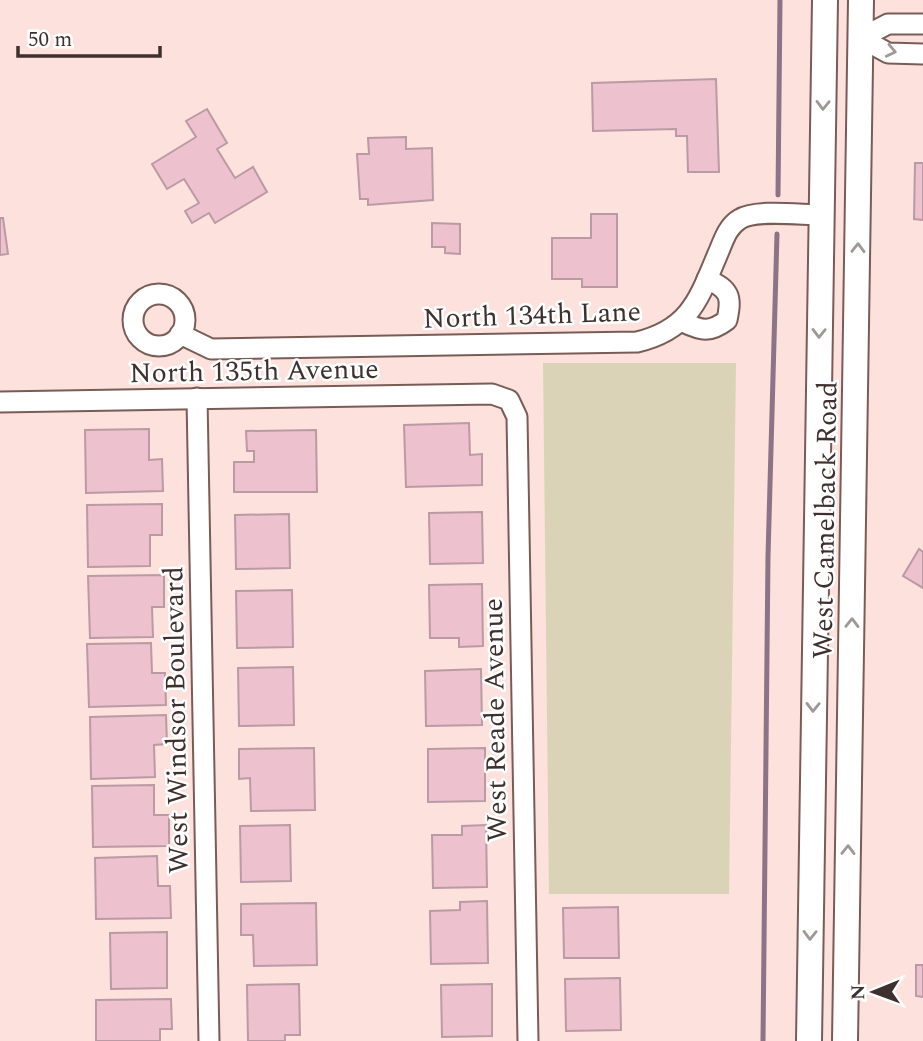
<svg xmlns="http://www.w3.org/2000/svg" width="923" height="1041" font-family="Spectral,serif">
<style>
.green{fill:#dad3b7}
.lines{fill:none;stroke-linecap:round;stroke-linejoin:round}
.stream{stroke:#8c7387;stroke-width:5}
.building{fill:#edc1ce;stroke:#ba9aa4;stroke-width:2}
.minor-casing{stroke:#795c56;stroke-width:23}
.major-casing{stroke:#795c56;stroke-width:28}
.minor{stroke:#fff;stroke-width:19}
.major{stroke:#fff;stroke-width:24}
.oneway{stroke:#9e9896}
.labels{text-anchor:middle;stroke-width:5;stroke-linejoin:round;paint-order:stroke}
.street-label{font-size:28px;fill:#3e302e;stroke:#fff}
</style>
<rect width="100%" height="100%" fill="#fde1dc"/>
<path class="green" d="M543,363h193l-7,531h-180z"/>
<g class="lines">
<g class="stream">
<path d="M778,195l2,-195"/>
<path d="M763,1041l5,-485 9,-322"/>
</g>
</g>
<g class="building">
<path d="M716,79l3,93h-31l-1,-36h-11v-7l-83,2 -1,-48z"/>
<path d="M207,109l20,34 -10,6 18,29 18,-11 14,25 -52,31 -6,-10 -17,10 -7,-12 14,-8 -15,-24 -17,10 -15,-25 44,-27 -10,-16z"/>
<path d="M406,137v12l26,-1 1,52 -65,5v-6h-8l-3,-45h12l-1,-16z"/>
<path d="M915,163h8v57l-9,-1z"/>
<path d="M591,214h26v73h-35v-8h-30v-41h39z"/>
<path d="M0,218h3l5,36 -8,1z"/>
<path d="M432,223l28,1v30l-15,-1v-6h-13z"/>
<path d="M469,423l1,32 12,-1v31l-76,2 -2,-62z"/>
<path d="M149,429v31l13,-1 1,32 -77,2 -1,-63z"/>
<path d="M316,430l1,62h-83v-30h20v-11h-7l-1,-20z"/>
<path d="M162,504v31h-12v31l-62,1 -1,-62z"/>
<path d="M482,512l1,51 -53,1 -1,-51z"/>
<path d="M289,514l1,54 -54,1 -1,-54z"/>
<path d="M919,549l4,3v36l-20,-12z"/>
<path d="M164,575v32h-12l1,30 -63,1 -2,-62z"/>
<path d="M482,584l1,62 -24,1v-9h-29l-1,-53z"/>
<path d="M292,590l1,57 -56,1 -1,-57z"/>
<path d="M151,643l1,30h13l1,32 -77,2 -2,-63z"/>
<path d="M293,667l1,58 -55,1 -1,-58z"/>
<path d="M481,669l1,56 -56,1 -1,-55z"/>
<path d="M166,715l1,29 -13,1 1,32 -64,2 -1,-62z"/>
<path d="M314,748l1,62 -64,1 -1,-33 -11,1v-30z"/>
<path d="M485,748v53l-57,1v-53z"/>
<path d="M154,785v30h15v31l-76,1 -1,-61z"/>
<path d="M290,825l1,56 -50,1 -1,-56z"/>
<path d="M486,825l1,62 -54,1 -1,-53h30v-9z"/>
<path d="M157,856l1,30h12l1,32 -75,1 -1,-61z"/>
<path d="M487,901l1,62 -57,1 -1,-53 30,-1v-8z"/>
<path d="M316,903l1,62 -63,1 -1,-31h-12v-31z"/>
<path d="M618,907l1,51h-55l-1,-50z"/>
<path d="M167,932v56l-56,1 -1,-56z"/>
<path d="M916,965h7v32l-7,-1z"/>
<path d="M620,978l1,52 -55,1 -1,-52z"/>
<path d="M299,984l1,51h-15v6h-37l-1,-56z"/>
<path d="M492,984v52l-50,1 -1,-52z"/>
<path d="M171,999l1,30h-12v12h-64v-41z"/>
</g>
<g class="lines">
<defs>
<g id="minor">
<path d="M861,38l27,15 35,1"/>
<path d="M861,38l27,-14h35"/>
<circle cx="159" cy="320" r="26"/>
<path d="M683,322c19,9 27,11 44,-2 5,-24 3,-30 -20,-41"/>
<path d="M180,334l31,15 426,-7c54,-13 62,-44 82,-91 5,-12 9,-25 21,-32 16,-10 61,-4 81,-4"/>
<path d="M197,398l12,643"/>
<path d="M0,402l492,-8 17,6 8,17 11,624"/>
</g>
<g id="major">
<path d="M809,1041l16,-1041"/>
<path d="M845,1041l16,-1041"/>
</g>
</defs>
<use href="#minor" class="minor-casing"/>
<use href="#major" class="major-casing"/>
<use href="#minor" class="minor"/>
<use href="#major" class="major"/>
</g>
<defs><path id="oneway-chevron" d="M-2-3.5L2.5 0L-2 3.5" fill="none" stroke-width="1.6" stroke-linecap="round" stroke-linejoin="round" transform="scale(1.75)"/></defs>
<g class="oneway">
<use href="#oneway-chevron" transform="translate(891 51) rotate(12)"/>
<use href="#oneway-chevron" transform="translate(823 105) rotate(91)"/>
<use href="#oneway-chevron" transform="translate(858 248) rotate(-89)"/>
<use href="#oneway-chevron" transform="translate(819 333) rotate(91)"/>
<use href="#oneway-chevron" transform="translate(852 623) rotate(-89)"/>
<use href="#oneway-chevron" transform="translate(813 707) rotate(91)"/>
<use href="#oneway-chevron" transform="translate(848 850) rotate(-89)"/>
<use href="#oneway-chevron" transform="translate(810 935) rotate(91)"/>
</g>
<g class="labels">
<g class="street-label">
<text transform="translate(532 314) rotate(-2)" y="10">North 134th Lane</text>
<text transform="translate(254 370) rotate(-1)" y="10">North 135th Avenue</text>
<text transform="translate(824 520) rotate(-89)" y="10">West Camelback Road</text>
<text transform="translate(175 720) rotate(-91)" y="10">West Windsor Boulevard</text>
<text transform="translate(494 720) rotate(-91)" y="10">West Reade Avenue</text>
</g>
</g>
<g transform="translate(874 992) rotate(269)" stroke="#ffffff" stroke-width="5" paint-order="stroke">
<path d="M0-5L12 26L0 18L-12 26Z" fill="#3e302e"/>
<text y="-10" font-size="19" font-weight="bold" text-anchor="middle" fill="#3e302e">N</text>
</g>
<path d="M18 46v10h142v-10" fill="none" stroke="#3e302e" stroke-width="3.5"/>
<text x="28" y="46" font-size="21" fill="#3e302e" stroke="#ffffff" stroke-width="5" paint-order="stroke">50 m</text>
</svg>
